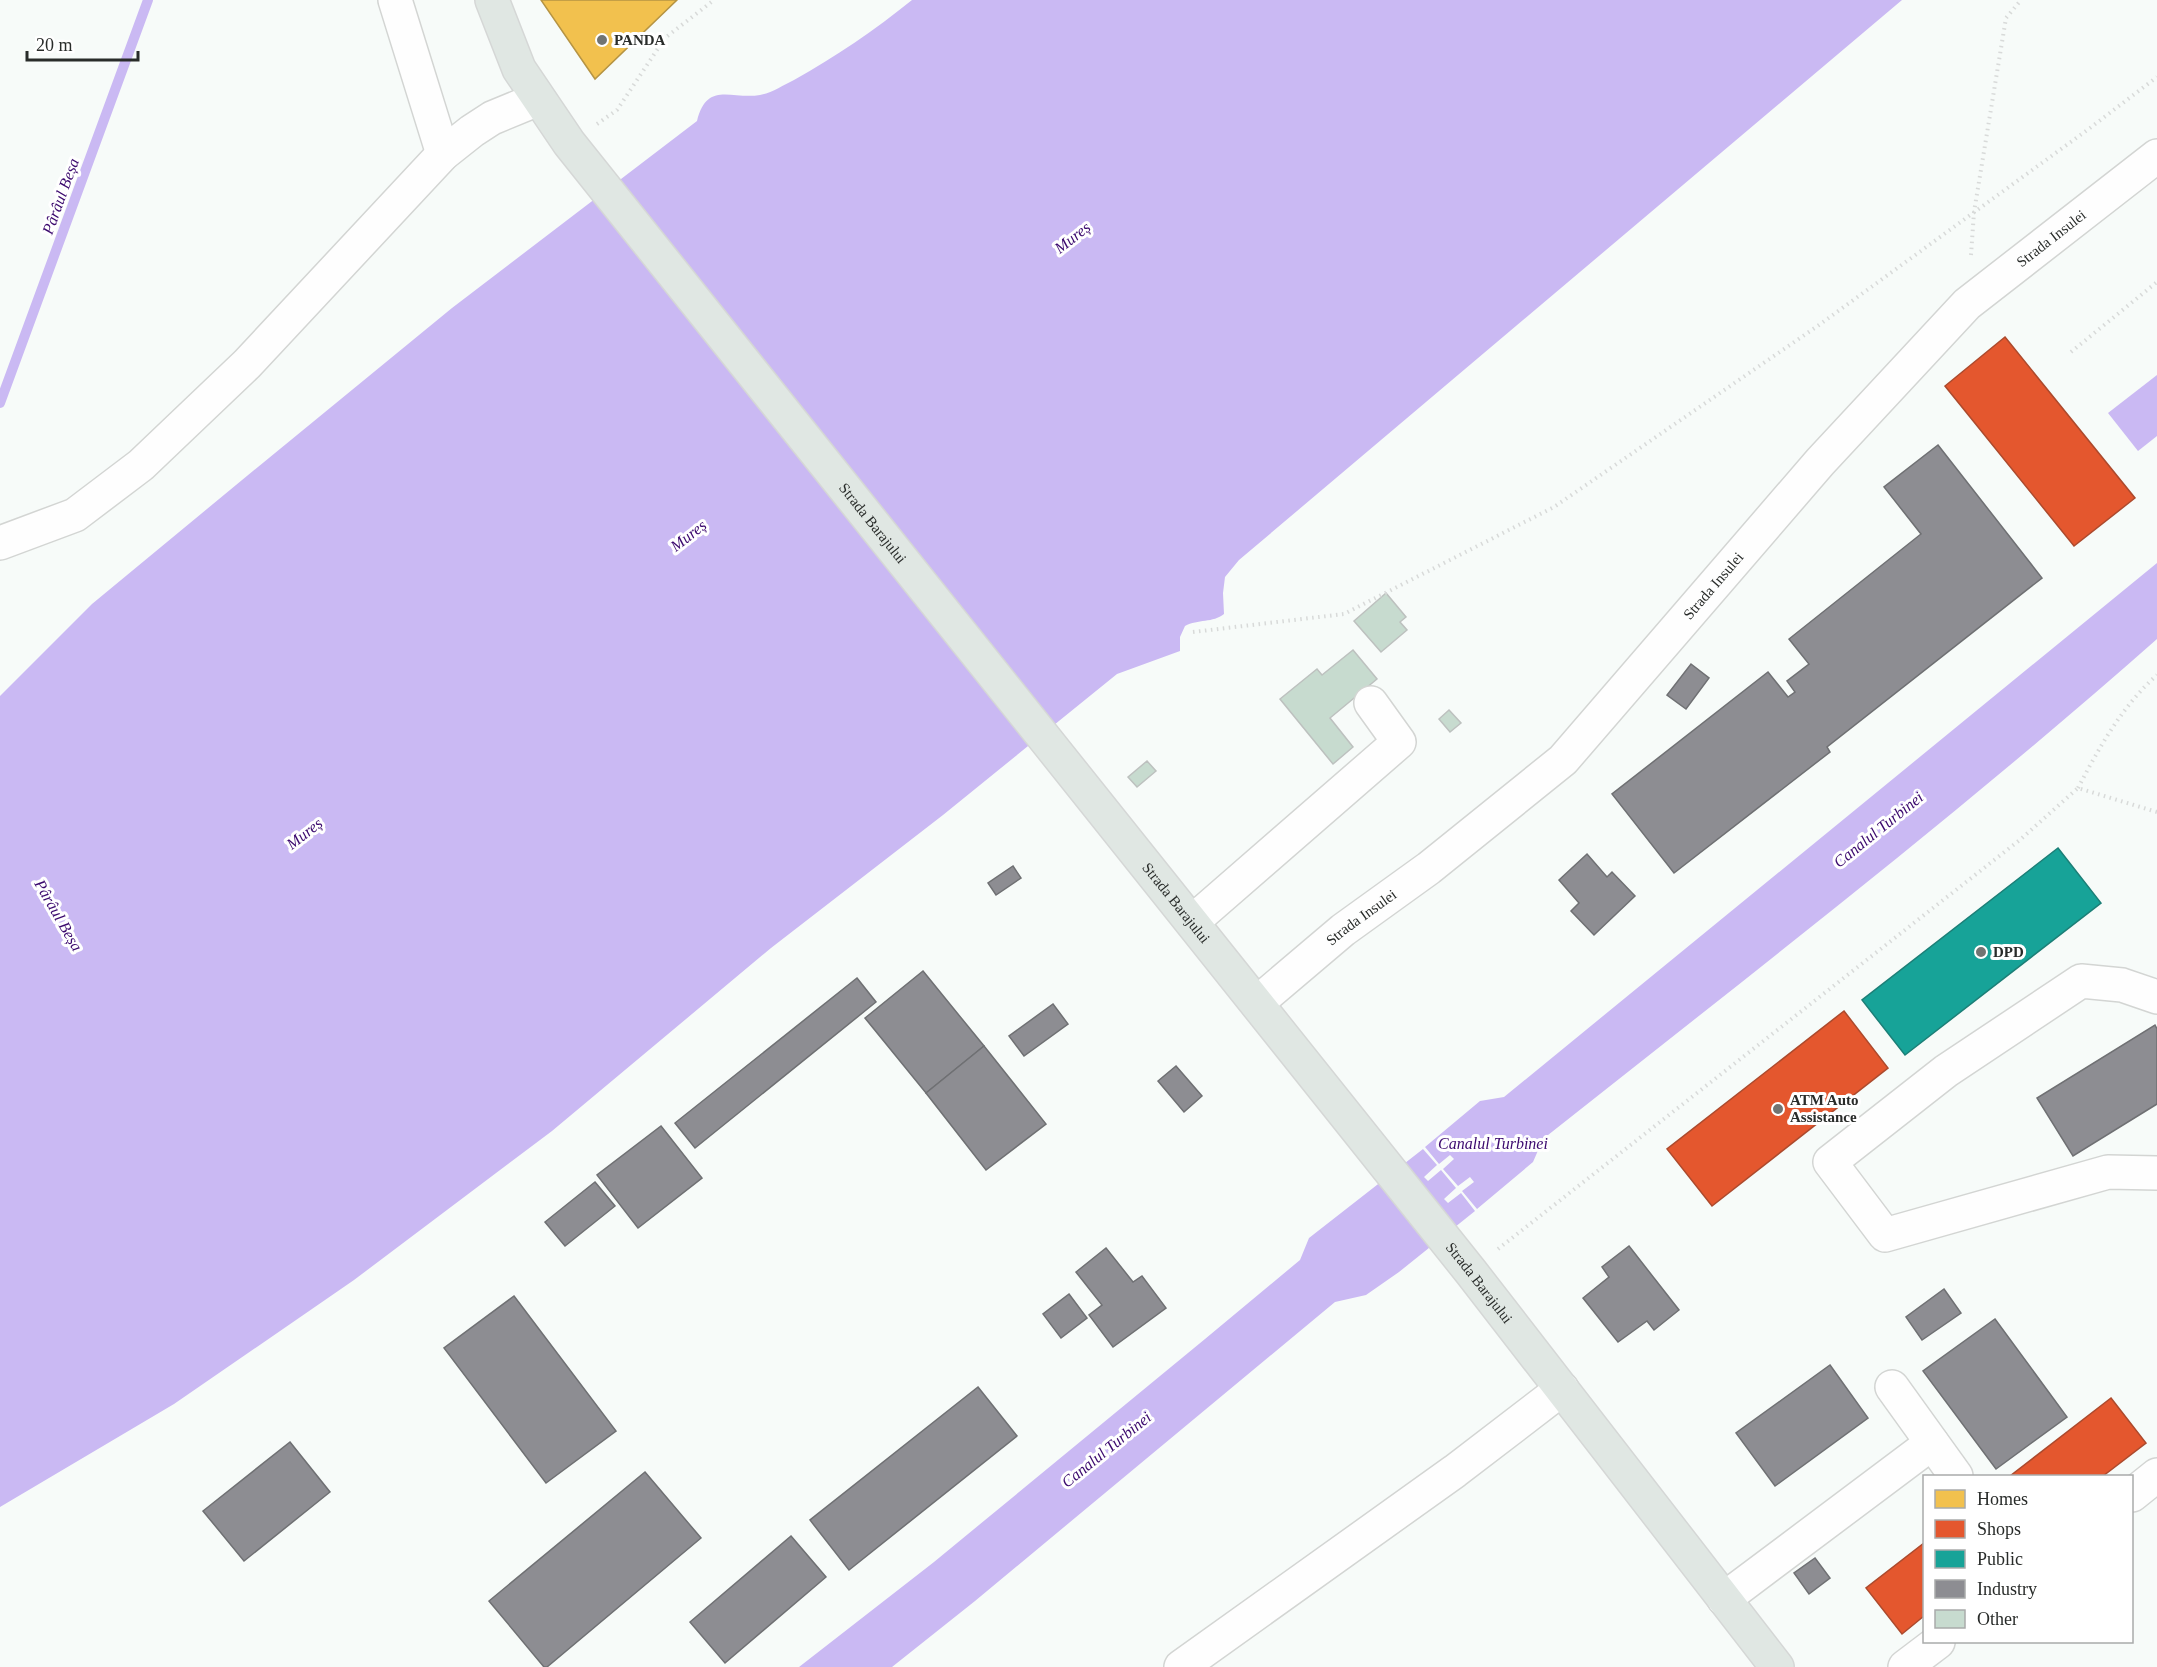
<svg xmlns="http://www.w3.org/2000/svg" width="2157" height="1667" font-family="Georgia,serif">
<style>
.water{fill:#cab9f3}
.homes{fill:#f2c14e;stroke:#b69443;stroke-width:1.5}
.shops{fill:#e4572e;stroke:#ac4a2d;stroke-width:1.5}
.public{fill:#17a398;stroke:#1c7f77;stroke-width:1.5}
.industry{fill:#8d8d92;stroke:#6f7073;stroke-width:1.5}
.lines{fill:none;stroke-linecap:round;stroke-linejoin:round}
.stream{stroke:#cab9f3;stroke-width:10}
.building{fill:#c7dbcf;stroke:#bdc1bf;stroke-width:1.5}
.minor-casing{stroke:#d3d5d3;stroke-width:36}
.major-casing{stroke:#d5d7d6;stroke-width:36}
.path{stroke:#d8dad9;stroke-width:4;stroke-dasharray:1.5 4.5;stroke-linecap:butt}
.minor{stroke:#fefefe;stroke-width:33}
.major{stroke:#e0e7e3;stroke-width:33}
.poi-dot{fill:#717472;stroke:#fff;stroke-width:2}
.labels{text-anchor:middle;stroke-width:6;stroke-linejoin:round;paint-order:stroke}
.poi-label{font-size:15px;font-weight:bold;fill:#292c2a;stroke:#fff;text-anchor:start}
.street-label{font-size:15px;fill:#292c2a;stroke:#fff}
.water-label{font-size:16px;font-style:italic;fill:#3b096e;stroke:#fff}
</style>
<rect width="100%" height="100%" fill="#f7fbf9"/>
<g class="water">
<path d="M912,0h990l-663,560 -14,17 -2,16 1,21c-11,9 -26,5 -39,12l-5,11v14l-63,23 -174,141 -172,133 -219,183 -198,149 -180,124 -174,103v-811l92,-92 144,-119 216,-177 245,-187c10,-41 35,-21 63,-26 12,-2 23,-10 34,-15 41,-23 81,-50 118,-80z"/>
<path d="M2157,375v61l-19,15 -30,-38z"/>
<path d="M2157,563v76c-198,175 -407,336 -614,500l-10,23 -56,47 -15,-18 12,-9 -4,-5 -12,9 -15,-17 11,-10 -4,-4 -11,9 -14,-17 55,-46 24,-4z"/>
<path d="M1423,1149l14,16 -13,12 4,4 13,-11 15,18 -12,11 4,4 13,-10 14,18 -76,61 -33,23 -31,7 -360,299 -83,66h-93l135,-105 271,-223 95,-79 9,-22z"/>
</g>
<path class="homes" d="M541,0h136l-82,79z"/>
<g class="shops">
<path d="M2005,337l130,161 -61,48 -129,-160z"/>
<path d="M1844,1011l44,57 -176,138 -45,-57z"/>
<path d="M2111,1398l35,45 -43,33h-93z"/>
<path d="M1924,1543v73l-22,18 -36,-46z"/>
</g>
<path class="public" d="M2058,848l43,55 -196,152 -43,-55z"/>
<g class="industry">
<path d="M1938,445l104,133 -215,169 3,5 -156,121 -62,-79 156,-122 20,25 7,-5 -8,-11 22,-17 -20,-25 132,-105 -37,-47z"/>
<path d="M1691,664l18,14 -23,31 -19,-14z"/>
<path d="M1587,854l20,23 5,-5 23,24 -41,39 -23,-24 8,-8 -20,-23z"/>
<path d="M1013,866l8,12 -25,17 -8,-12z"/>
<path d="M923,971l61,75 -58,47 -61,-75z"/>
<path d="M857,978l19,24 -181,146 -20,-25z"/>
<path d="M1053,1004l15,20 -44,32 -15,-20z"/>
<path d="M2155,1025l2,4v75l-84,52 -36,-58z"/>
<path d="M984,1046l62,78 -60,46 -60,-77z"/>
<path d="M1176,1066l26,30 -18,16 -26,-31z"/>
<path d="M661,1126l41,52 -64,50 -41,-53z"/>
<path d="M595,1182l20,24 -50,40 -20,-24z"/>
<path d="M1629,1246l50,64 -25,20 -7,-9 -29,21 -35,-44 26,-21 -7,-10z"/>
<path d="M1106,1248l27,34 9,-6 24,32 -53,39 -24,-32 13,-10 -26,-33z"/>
<path d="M1944,1289l17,24 -39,27 -16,-23z"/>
<path d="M1069,1294l18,24 -26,20 -18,-24z"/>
<path d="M514,1296l102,135 -70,52 -102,-135z"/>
<path d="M1995,1319l72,98 -71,52 -73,-98z"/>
<path d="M1830,1365l38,53 -93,68 -39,-53z"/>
<path d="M978,1387l39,49 -168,134 -39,-50z"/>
<path d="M290,1442l40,50 -86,69 -41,-50z"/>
<path d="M645,1472l56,66 -154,129h-3l-55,-66z"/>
<path d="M791,1536l35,41 -101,86 -35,-41z"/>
<path d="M1815,1558l15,20 -21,16 -15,-21z"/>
</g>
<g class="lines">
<path class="stream" d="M0,403l148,-403"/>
</g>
<g class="building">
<path d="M1386,593l20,24 -6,5 7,8 -26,22 -27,-31z"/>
<path d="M1353,650l24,29 -47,39 23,29 -20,17 -53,-65 37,-30 5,6z"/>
<path d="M1449,710l12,13 -11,9 -11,-13z"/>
<path d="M1147,761l9,10 -19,16 -9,-10z"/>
</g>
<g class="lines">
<defs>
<g id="minor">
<path d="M395,0l48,154"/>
<path d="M0,543l75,-28 66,-50 106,-101 196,-210 29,-23 20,-13 46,-19"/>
<path d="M1192,922l207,-180 -28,-39"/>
<path d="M2157,997l-35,-12 -41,-4 -135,90 -116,91 55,73 223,-63 49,1"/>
<path id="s1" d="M1257,1003l86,-73 86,-62 134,-108 257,-298 147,-158 190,-148"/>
<path d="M1892,1387l64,89"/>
<path d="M2132,1495l25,-20"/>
<path d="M1724,1599l208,-156"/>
<path d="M1181,1667l274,-196 107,-82"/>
<path d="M1905,1667l33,-25"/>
</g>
<g id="major">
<path id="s2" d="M492,0l27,69 50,74 902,1129 306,395"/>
</g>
</defs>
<use href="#minor" class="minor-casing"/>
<use href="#major" class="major-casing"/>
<g class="path">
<path d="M597,124l20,-14 48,-72 49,-38"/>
<path d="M1971,255l3,-43 32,-194 15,-18"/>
<path d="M2071,352l86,-70"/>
<path d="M1193,632l151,-18 210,-107 265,-182 271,-197 67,-51"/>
<path d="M2078,788c21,-40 44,-82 79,-113"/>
<path d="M1498,1249l523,-410 57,-51 79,24"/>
</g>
<use href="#minor" class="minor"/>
<use href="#major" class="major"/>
</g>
<g class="poi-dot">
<circle cx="602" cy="40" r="6"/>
<circle cx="1981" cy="952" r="6"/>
<circle cx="1778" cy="1109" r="6"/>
</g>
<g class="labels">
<g class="poi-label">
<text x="614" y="45">PANDA</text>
<text x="1993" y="957">DPD</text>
<text x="1790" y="1105">ATM Auto<tspan x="1790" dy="17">Assistance</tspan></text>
</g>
<g class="street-label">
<text dy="5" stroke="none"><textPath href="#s1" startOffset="1107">Strada Insulei</textPath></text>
<text dy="5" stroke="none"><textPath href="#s2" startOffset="650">Strada Barajului</textPath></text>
<text dy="5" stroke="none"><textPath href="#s1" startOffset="621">Strada Insulei</textPath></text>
<text dy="5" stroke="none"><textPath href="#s2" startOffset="1136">Strada Barajului</textPath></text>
<text dy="5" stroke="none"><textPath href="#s1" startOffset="135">Strada Insulei</textPath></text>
<text dy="5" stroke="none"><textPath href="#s2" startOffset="1622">Strada Barajului</textPath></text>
</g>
<g class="water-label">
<text transform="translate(60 196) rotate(-70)" y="6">Pârâul Beșa</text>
<text transform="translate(1072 237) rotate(-38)" y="6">Mureș</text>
<text transform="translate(688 535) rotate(-38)" y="6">Mureș</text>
<text transform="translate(1878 829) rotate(-39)" y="6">Canalul Turbinei</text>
<text transform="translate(304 833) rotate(-38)" y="6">Mureș</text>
<text transform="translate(59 915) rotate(60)" y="6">Pârâul Beșa</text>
<text x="1493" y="1149">Canalul Turbinei</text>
<text transform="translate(1106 1449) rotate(-39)" y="6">Canalul Turbinei</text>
</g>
</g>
<rect x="1923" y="1475" width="210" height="168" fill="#ffffff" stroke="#a9abaa" stroke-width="1.5"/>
<rect x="1935" y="1490" width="30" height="18" fill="#f2c14e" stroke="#a9abaa" stroke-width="1.5"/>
<text x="1977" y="1505" font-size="18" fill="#292c2a">Homes</text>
<rect x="1935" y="1520" width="30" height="18" fill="#e4572e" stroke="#a9abaa" stroke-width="1.5"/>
<text x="1977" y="1535" font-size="18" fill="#292c2a">Shops</text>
<rect x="1935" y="1550" width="30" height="18" fill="#17a398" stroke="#a9abaa" stroke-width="1.5"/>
<text x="1977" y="1565" font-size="18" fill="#292c2a">Public</text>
<rect x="1935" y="1580" width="30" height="18" fill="#8d8d92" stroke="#a9abaa" stroke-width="1.5"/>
<text x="1977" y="1595" font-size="18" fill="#292c2a">Industry</text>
<rect x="1935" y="1610" width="30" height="18" fill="#c7dbcf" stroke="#a9abaa" stroke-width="1.5"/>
<text x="1977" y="1625" font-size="18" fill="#292c2a">Other</text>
<path d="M27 51v9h111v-9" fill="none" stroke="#292c2a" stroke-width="3"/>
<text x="36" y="51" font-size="18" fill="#292c2a" stroke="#ffffff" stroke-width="4.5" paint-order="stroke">20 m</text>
</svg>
